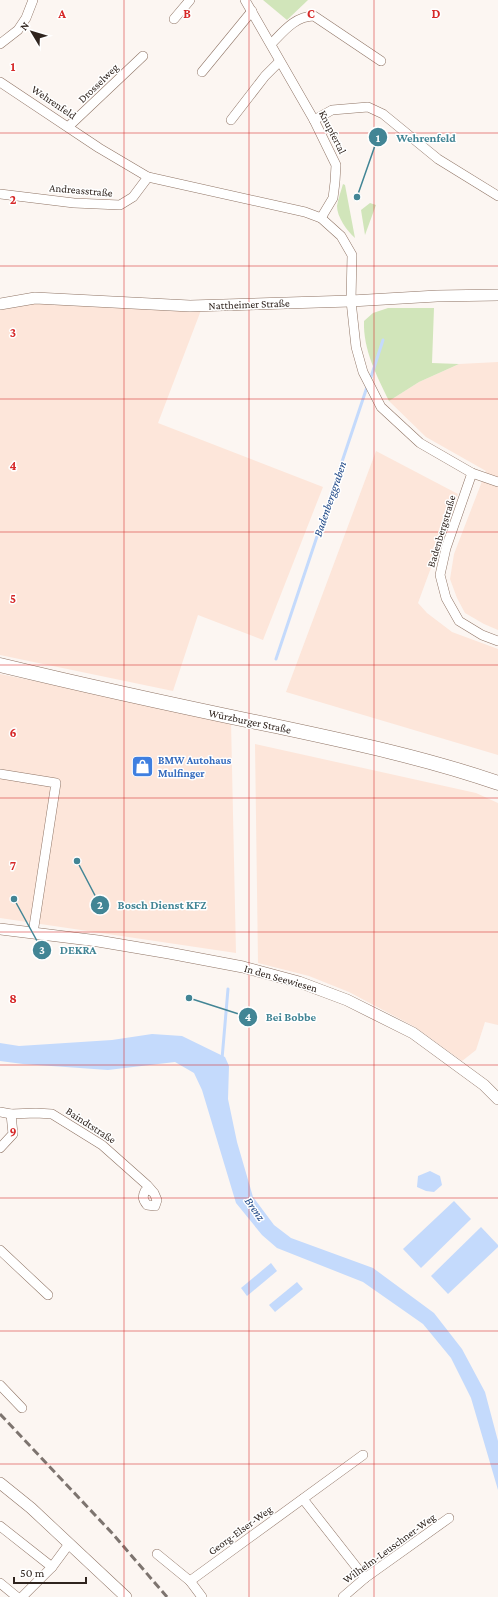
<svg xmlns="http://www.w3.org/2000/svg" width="498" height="1597" font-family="'Crimson Pro',serif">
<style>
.built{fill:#fde6da}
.green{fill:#d1e5ba}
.water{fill:#c4dafc}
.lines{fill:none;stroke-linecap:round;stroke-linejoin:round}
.stream{stroke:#c4dafc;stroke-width:3}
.minor-casing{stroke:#8f7465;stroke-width:10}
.tertiary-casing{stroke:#8f7465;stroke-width:12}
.primary-casing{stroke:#8f7465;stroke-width:15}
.minor{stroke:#fff;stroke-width:9}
.tertiary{stroke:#fff;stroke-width:11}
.primary{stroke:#fff;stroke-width:14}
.rail{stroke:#7d746f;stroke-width:3;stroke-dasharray:8 4;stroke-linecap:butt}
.grid{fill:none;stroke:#d62828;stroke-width:1;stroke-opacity:0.55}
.labels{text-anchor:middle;stroke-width:3;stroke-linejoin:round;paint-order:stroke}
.street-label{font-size:11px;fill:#2f241e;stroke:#fff}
.shop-label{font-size:11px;font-weight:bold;fill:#366cbe;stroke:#fff;text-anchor:start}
.water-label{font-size:12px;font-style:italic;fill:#1b4585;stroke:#fff}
.grid-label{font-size:13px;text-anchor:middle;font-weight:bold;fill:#d62828;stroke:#fff;stroke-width:3;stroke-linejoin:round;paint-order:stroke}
.leader{fill:none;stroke:#428595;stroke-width:1.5}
.callout-dot{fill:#428595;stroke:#fff;stroke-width:1.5}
.mark-label{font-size:12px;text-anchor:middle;font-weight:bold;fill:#fff}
.callout-label{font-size:12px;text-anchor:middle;font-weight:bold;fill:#428595;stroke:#fff;stroke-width:3;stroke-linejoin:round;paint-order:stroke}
</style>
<rect width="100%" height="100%" fill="#fcf6f2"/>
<g class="built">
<path d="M37,303l166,2 -45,118 165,64 -60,153 -65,-25 -25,76 -173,-36v-345z"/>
<path d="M498,362v268l-14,-6 -19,-11 -8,-15 -7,-19 4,-25 32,-83 -60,-34 -37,-36 30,-19 40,-18z"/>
<path d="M376,451l82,43 -40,109 9,10 25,19 46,17v106l-212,-63z"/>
<path d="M0,674l231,47 5,232 -236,-35z"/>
<path d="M255,744l221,49 22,10v222l-13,-3 -9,28 -14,11 -47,-34 -66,-35 -40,-16 -51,-13z"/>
</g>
<g class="green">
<path d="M263,0h45l-21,20z"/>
<path d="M343,184l2,1 10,53c-8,-7 -18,-21 -18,-32 1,-7 4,-15 6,-22z"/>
<path d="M370,203l6,2 -11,30 -4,-25z"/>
<path d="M388,308h46l-2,55 27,1 -40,18 -30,19c-12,-25 -26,-51 -25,-80l9,-8z"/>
</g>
<g class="water">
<path d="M152,1034l30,2 43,21 4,9 -1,33 9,43 16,55 21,28 17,13 82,30 61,45 28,36 23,43 13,49v49l-27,-92 -20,-40 -28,-34 -60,-42 -86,-34 -15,-13 -26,-32 -34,-113 -8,-17 -19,-11 -67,8 -85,-6 -23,-3v-18l19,3 93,-6z"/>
<path d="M430,1171l10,5 2,9 -8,7 -8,-1 -9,-4 1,-11z"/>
<path d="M454,1201l17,18 -50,49 -18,-19z"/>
<path d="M481,1227l17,18v2l-50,47 -17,-18z"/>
<path d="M271,1263l6,8 -30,25 -6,-8z"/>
<path d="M297,1282l6,7 -28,23 -6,-7z"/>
</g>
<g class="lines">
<g class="stream">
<path d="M370,380l13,-40"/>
<path d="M276,659l91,-272"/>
<path d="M222,1059l6,-70"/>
</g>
<defs>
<g id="minor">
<path d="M245,0l69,120 22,45 -1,17 -2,16 -12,20"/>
<path d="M174,19l16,-19"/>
<path d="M0,44l18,-14 8,-12 7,-18"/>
<path d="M271,44c12,-12 24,-28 43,-28l67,45"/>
<path d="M202,72l50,-61"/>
<path d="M0,82l99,66 49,29 157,35 16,6 20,18 11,19 -1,46 5,46 7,25 18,35 39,36 52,30 26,9"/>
<path d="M231,120l34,-44 14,-14"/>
<path d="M314,120l18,-10 36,-3 15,7 55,45 60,37"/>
<path d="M69,126l74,-70"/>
<path d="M0,194l74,9 46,2 13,-8 15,-20"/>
<path d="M472,473l-26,75 -6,27 6,23 13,23 23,14 16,6"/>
<path d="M0,774l56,9 -23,150"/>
<path d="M0,1112l11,2 25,-1 16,1 50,31 45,40 7,8 3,7 -2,6 -8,-1c-4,-5 -5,-8 -2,-14l4,-1 5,3"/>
<path d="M0,1148l13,-14 -2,-20"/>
<path d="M0,1250l48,45"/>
<path d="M0,1385l22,23"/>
<path d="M303,1499l62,79"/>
<path d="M0,1526l52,41"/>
<path d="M157,1554l33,27 12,16"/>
<path d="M190,1581l173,-126"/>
<path d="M0,1583l17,14"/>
<path d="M22,1597l30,-30 17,-23"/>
<path d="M343,1597l22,-19 84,-60"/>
</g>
<g id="tertiary">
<path d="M0,304l35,-6 155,8 161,-5 86,-5 61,-1"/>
<path d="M0,929l98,12 71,12 74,14 56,15 48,18 66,33 71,52 14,14"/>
<path d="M0,1483l31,25 95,89"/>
</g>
<path id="primary" d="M0,665c91,22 183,42 275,61 75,16 151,32 223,57"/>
</defs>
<use href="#minor" class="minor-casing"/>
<use href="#tertiary" class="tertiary-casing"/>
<use href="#primary" class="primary-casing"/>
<use href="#minor" class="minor"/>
<use href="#tertiary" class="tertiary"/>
<use href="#primary" class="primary"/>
<path class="rail" d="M0,1414l112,119 55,64"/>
</g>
<path class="grid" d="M124,0v1597M249,0v1597M374,0v1597M0,133h498M0,266h498M0,399h498M0,532h498M0,665h498M0,798h498M0,932h498M0,1065h498M0,1198h498M0,1331h498M0,1464h498"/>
<defs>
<symbol id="shop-square" viewBox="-11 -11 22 22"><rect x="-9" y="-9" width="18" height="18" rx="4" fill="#3f7fe0" stroke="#fff"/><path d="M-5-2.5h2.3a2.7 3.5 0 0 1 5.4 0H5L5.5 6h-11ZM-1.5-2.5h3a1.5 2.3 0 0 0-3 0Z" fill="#fff"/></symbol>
</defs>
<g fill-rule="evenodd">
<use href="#shop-square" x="130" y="754" width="25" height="25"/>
</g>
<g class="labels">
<g class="street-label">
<text transform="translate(98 83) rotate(-44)" y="4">Drosselweg</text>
<text transform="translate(54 102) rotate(34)" y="4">Wehrenfeld</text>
<text transform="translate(333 132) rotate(63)" y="4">Knupfertal</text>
<text transform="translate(81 190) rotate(5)" y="4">Andreasstraße</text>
<text transform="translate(249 304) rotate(-2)" y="4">Nattheimer Straße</text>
<text transform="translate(441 531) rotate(-73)" y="4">Badenbergstraße</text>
<text transform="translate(250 721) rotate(12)" y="4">Würzburger Straße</text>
<text transform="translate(281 978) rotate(16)" y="4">In den Seewiesen</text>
<text transform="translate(91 1125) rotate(33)" y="4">Baindtstraße</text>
<text transform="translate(240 1530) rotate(-36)" y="4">Georg-Elser-Weg</text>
<text transform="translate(389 1548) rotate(-36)" y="4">Wilhelm-Leuschner-Weg</text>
</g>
<g class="shop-label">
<text x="158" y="764">BMW Autohaus<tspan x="158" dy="13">Mulfinger</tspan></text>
</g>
<g class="water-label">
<text transform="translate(330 499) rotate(-71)" y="4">Badenberggraben</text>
<text transform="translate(255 1209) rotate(55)" y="4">Brenz</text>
</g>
</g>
<g class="grid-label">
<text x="62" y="18">A</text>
<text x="187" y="18">B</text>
<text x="311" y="18">C</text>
<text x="436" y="18">D</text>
<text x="13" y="71">1</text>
<text x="13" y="204">2</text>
<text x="13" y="337">3</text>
<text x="13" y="470">4</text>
<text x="13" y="603">5</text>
<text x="13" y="737">6</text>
<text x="13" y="870">7</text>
<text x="13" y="1003">8</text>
<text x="13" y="1136">9</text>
</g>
<path class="leader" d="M357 197L378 137M77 861L100 905M14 899L42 950M189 998L248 1017"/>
<g class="callout-dot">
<circle cx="357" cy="197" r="4"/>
<circle cx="77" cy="861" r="4"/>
<circle cx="14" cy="899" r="4"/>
<circle cx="189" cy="998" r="4"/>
<circle cx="378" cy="137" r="10"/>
<circle cx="100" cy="905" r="10"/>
<circle cx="42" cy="950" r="10"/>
<circle cx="248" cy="1017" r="10"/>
</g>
<g class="mark-label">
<text x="378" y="142">1</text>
<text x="100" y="909">2</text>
<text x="42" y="954">3</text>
<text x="248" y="1021">4</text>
</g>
<g class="callout-label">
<text x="426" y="142">Wehrenfeld</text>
<text x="162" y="909">Bosch Dienst KFZ</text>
<text x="78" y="954">DEKRA</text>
<text x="291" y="1021">Bei Bobbe</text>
</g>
<g transform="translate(32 32) rotate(308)" stroke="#ffffff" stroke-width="3" paint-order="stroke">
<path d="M0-3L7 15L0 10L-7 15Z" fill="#2f241e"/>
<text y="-6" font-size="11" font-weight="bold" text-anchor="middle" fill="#2f241e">N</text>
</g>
<path d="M14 1577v6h72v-6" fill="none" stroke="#2f241e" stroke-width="2"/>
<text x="20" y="1577" font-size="12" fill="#2f241e" stroke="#ffffff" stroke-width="3" paint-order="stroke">50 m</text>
</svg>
